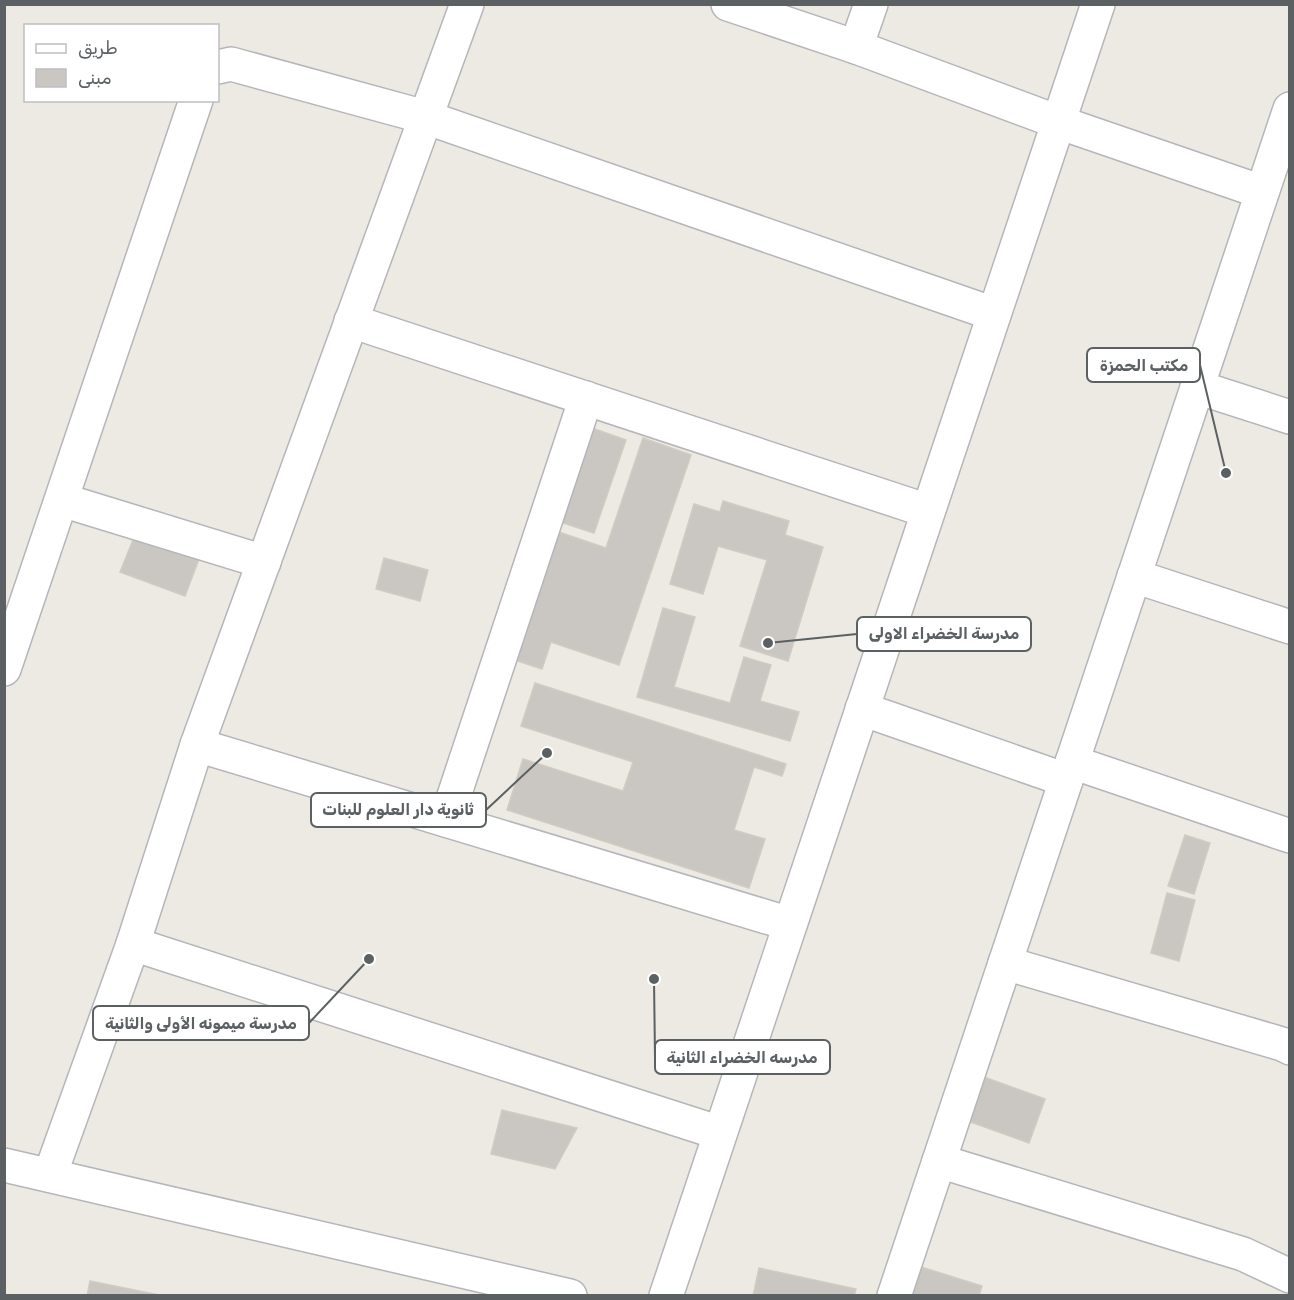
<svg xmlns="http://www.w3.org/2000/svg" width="1294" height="1300" font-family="Rubik,'Noto Sans Arabic',sans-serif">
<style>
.building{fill:#cac7c2;stroke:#d1cbc2;stroke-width:1.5}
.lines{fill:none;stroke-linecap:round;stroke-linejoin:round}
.minor-casing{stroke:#b4b6ba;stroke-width:36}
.minor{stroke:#fff;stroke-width:33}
.leader{fill:none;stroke:#5b6063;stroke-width:2}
.callout-dot{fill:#5b6063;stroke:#fff;stroke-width:2}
.callout{fill:#fff;stroke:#5b6063;stroke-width:2}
.callout-label{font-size:16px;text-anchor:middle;font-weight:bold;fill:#5b6063}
</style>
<rect width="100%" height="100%" fill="#edeae3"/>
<g class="building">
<path d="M589,427l37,13 -32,93 -37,-12z"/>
<path d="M643,438l48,17 -72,210 -68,-23 -9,27 -36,-12 44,-128 56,19z"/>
<path d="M723,501l66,20 -4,14 38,12 -35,114 -48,-15 27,-86 -49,-14 -15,48 -33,-10 24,-80 26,8z"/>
<path d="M135,535l64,24 -14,37 -65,-24z"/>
<path d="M384,558l44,12 -8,31 -44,-12z"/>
<path d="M663,608l32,9 -21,70 56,16 14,-46 27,8 -11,36 39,11 -9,29 -153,-44z"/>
<path d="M535,683l251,81 -4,12 -28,-9 -20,63 31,9 -16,49 -242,-78 16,-51 100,32 10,-29 -112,-36z"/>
<path d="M1185,835l25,8 -16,51 -26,-8z"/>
<path d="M1167,893l28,7 -16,61 -28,-8z"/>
<path d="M984,1077l61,22 -16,44 -61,-22z"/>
<path d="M502,1110l75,18 -22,41 -64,-15z"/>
<path d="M921,1267l61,19 -3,10h-67z"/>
<path d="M759,1268l97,21 -2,7h-101z"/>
<path d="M90,1281l74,15h-77z"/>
</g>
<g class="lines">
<defs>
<g id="minor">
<path d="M728,4l128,43 202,75 204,70"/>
<path d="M856,47l15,-43"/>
<path d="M218,67l13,-3 194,53 569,197"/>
<path d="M351,321l577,190"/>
<path d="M1197,387l93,30"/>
<path d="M62,500l202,62"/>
<path d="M1134,576l156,51"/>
<path d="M4,669l192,-569"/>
<path d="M862,709l204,71"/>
<path d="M197,745l593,179"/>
<path d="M1072,762l218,74"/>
<path d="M446,820l140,-422"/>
<path d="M133,944l587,189"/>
<path d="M1005,963l277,81 8,4"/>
<path d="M939,1161l304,93 47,22"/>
<path d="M4,1165l566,131"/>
<path d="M50,1175l83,-231 64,-199 270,-741"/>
<path d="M666,1296l432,-1292"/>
<path d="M894,1296l396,-1187"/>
</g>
</defs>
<use href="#minor" class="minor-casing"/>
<use href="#minor" class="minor"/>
</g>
<path class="leader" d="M1226 473L1200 365M768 643L857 634M547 753L486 810M369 959L309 1023M654 979L655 1057"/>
<g class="callout-dot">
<circle cx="1226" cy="473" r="6"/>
<circle cx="768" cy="643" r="6"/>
<circle cx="547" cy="753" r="6"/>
<circle cx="369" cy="959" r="6"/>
<circle cx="654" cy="979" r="6"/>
</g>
<g class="callout">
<rect x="1087" y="348" width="113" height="34" rx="6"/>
<rect x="857" y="617" width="174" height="34" rx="6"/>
<rect x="311" y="793" width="175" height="34" rx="6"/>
<rect x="93" y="1006" width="216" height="34" rx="6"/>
<rect x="655" y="1040" width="175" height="34" rx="6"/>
</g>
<g class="callout-label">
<text x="1144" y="371">مكتب الحمزة</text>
<text x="944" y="639">مدرسة الخضراء الاولى</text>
<text x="398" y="815">ثانوية دار العلوم للبنات</text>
<text x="201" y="1029">مدرسة ميمونه الأولى والثانية</text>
<text x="742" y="1063">مدرسه الخضراء الثانية</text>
</g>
<rect width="1294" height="1300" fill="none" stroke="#5b6063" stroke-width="12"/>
<rect x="24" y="24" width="195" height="78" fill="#ffffff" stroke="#bdbfc1" stroke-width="1.5"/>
<rect x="36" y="44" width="30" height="9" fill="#ffffff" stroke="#bdbfc1" stroke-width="1.5"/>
<text x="78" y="54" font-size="18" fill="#5b6063">طريق</text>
<rect x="36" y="69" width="30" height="18" fill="#cac7c2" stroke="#bdbfc1" stroke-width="1.5"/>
<text x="78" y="84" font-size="18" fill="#5b6063">مبنى</text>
</svg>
